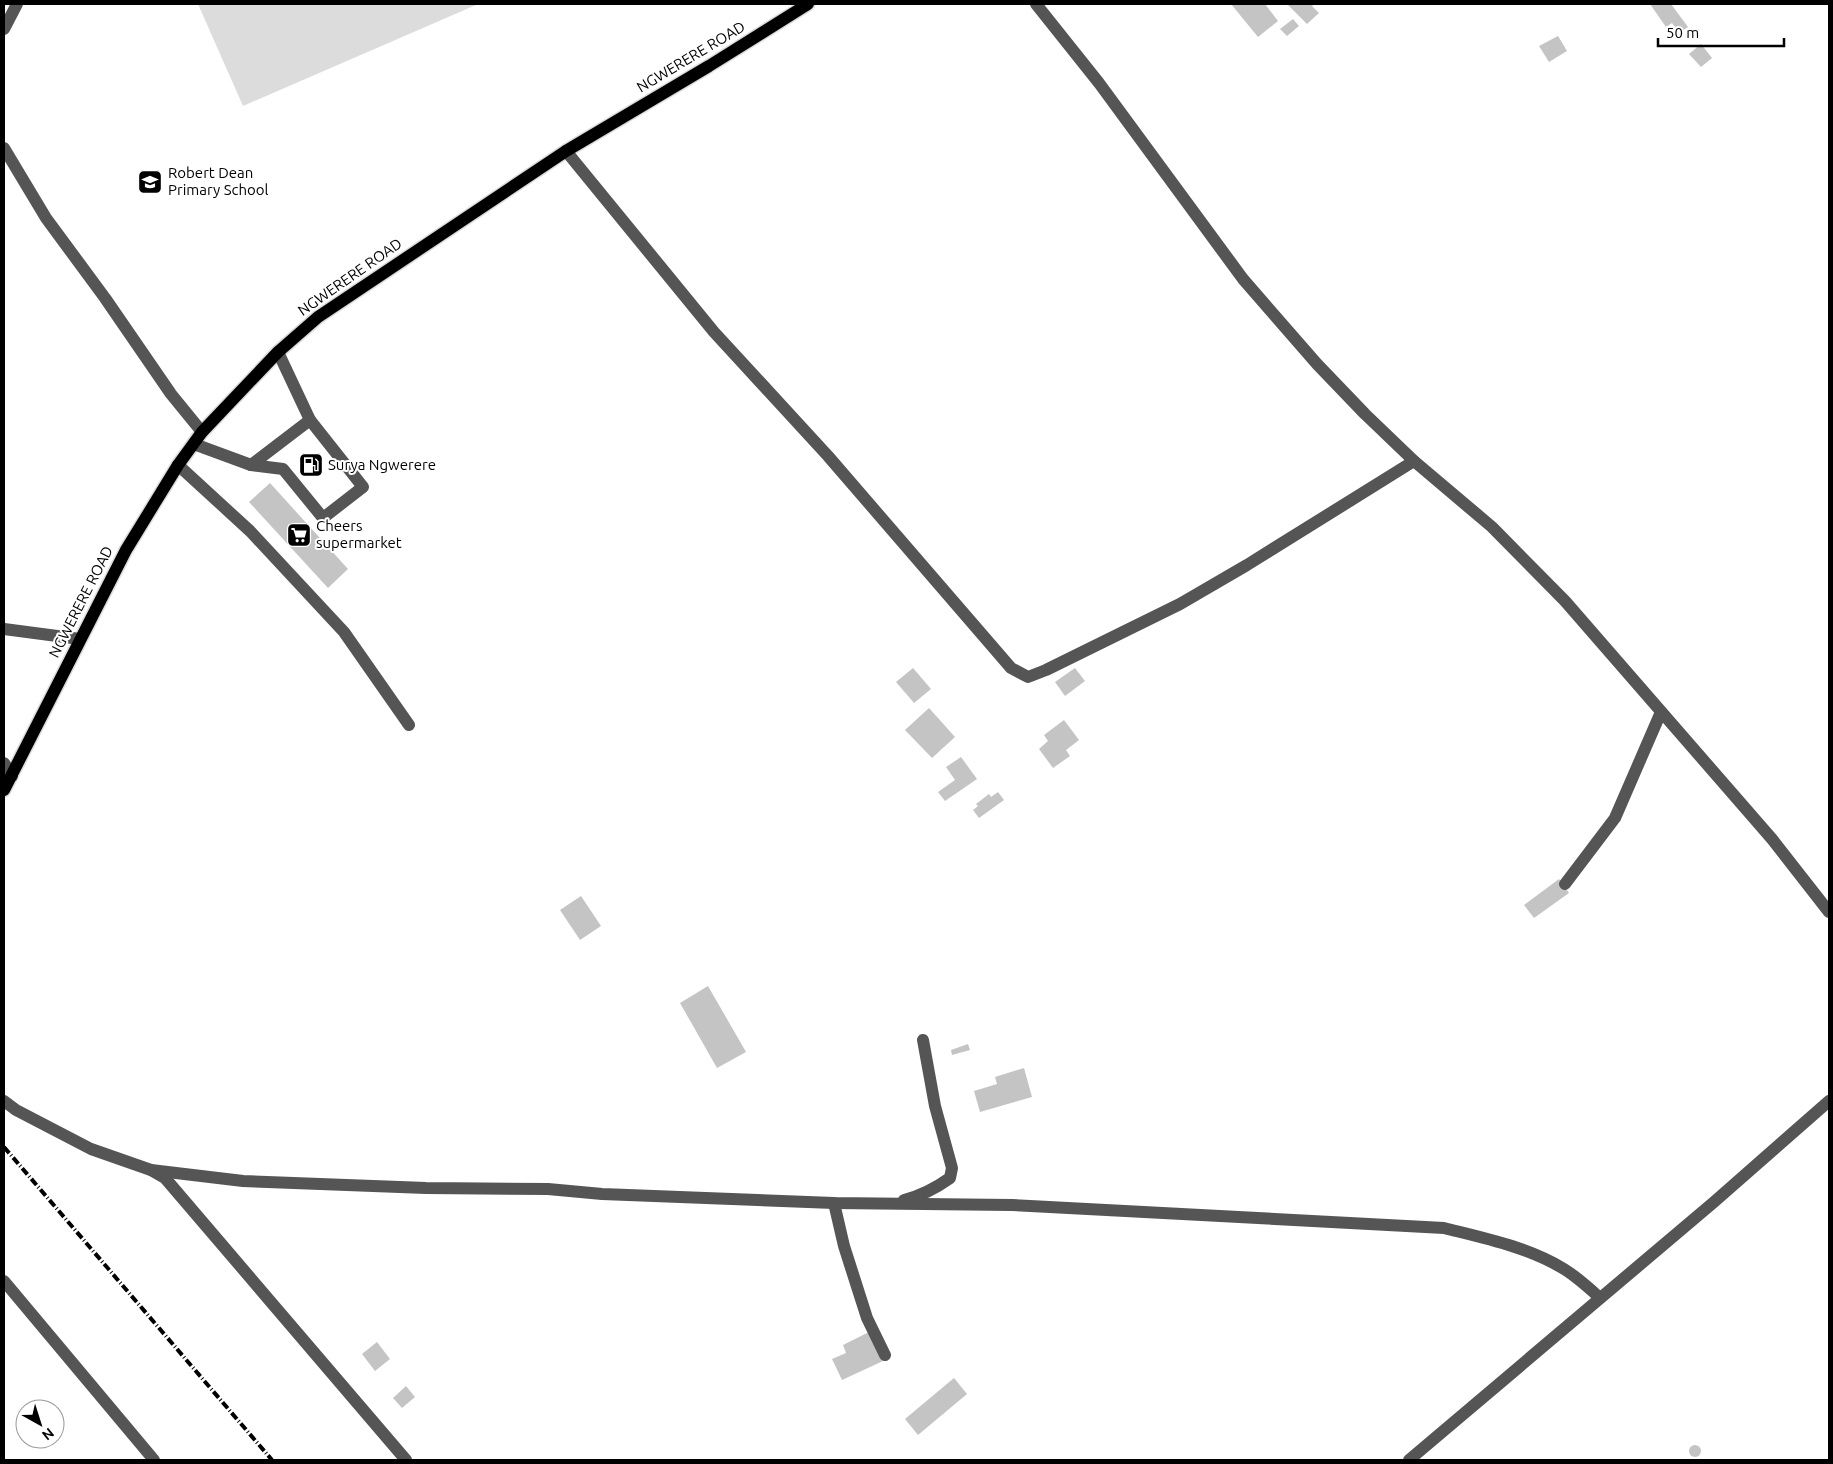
<svg xmlns="http://www.w3.org/2000/svg" width="1833" height="1464" font-family="Ubuntu,sans-serif">
<style>
.green{fill:#dcdcdc}
.building{fill:#c4c4c4}
.lines{fill:none;stroke-linecap:round;stroke-linejoin:round}
.major-casing{stroke:#dbdbdb;stroke-width:15}
.minor{stroke:#555;stroke-width:12}
.major{stroke:#000;stroke-width:12}
.rail{stroke:#000;stroke-width:4;stroke-dasharray:8 2.5 1 2.5;stroke-linecap:butt}
.labels{text-anchor:middle;stroke-width:4;stroke-linejoin:round;paint-order:stroke}
.street-label{font-size:15px;fill:#000;stroke:#fff}
.poi-label{font-size:15px;fill:#000;stroke:#fff;text-anchor:start}
</style>
<rect width="100%" height="100%" fill="#fff"/>
<path class="green" d="M198,4h277l1,1 -233,101z"/>
<g class="building">
<path d="M1231,4h34l13,17 -20,16z"/>
<path d="M1287,4h28l-3,2 7,7 -12,11z"/>
<path d="M1650,4h21l17,23 -9,6 -7,-10 -6,4z"/>
<path d="M1293,19l6,7 -12,10 -7,-7z"/>
<path d="M1558,36l9,15 -18,11 -10,-16z"/>
<path d="M1701,44l11,14 -11,9 -12,-13z"/>
<path d="M270,483l78,86 -20,19 -79,-86z"/>
<path d="M913,668l18,21 -17,14 -18,-21z"/>
<path d="M1075,668l10,13 -20,15 -10,-14z"/>
<path d="M929,708l26,29 -23,21 -27,-28z"/>
<path d="M1064,720l15,20 -13,10 4,6 -17,12 -14,-19 9,-8 -4,-6z"/>
<path d="M961,757l16,22 -32,22 -7,-9 17,-12 -9,-13z"/>
<path d="M998,792l6,8 -25,18 -6,-8 5,-4 -2,-2 13,-10 2,3z"/>
<path d="M1559,879l10,14 -35,25 -10,-13z"/>
<path d="M581,896l20,30 -21,14 -20,-30z"/>
<path d="M708,986l38,66 -29,16 -37,-65z"/>
<path d="M968,1044l2,6 -18,5 -1,-5z"/>
<path d="M1024,1068l8,29 -52,15 -6,-21 23,-7 -2,-7z"/>
<path d="M869,1332l14,29 -41,19 -10,-21 14,-6 -3,-8z"/>
<path d="M377,1342l13,17 -15,12 -13,-17z"/>
<path d="M954,1378l13,16 -49,41 -13,-16z"/>
<path d="M406,1386l9,11 -13,11 -9,-10z"/>
<circle cx="1695" cy="1451" r="6"/>
</g>
<g class="lines">
<defs>
<path id="major" d="M4,790l122,-240 52,-85 24,-33 76,-80 40,-35 248,-166 143,-85 99,-62"/>
</defs>
<use href="#major" class="major-casing"/>
<g class="minor">
<path d="M1036,4l63,79 144,196 74,85 48,50 49,47 78,66 73,74 207,238 57,73"/>
<path d="M4,29l13,-25"/>
<path d="M4,148l42,70 59,80 66,96 31,38"/>
<path d="M566,151l148,181 114,124 183,212 17,9 18,-7 134,-66 67,-39 167,-104"/>
<path d="M194,444l57,21 59,-45 -32,-68"/>
<path d="M178,465l72,66 94,101 65,93"/>
<path d="M251,465l32,4 40,49 40,-31 -53,-67"/>
<path d="M4,629l76,10"/>
<path d="M4,763l8,13"/>
<path d="M1565,884l50,-66 46,-106"/>
<path d="M4,1101l12,9 75,39 60,21 14,8 241,282"/>
<path d="M151,1170l92,11 183,7 122,1 54,5 232,9 178,2 432,23c40,10 84,19 120,41 13,8 25,19 36,29"/>
<path d="M904,1200c17,-4 32,-12 46,-22l2,-10 -17,-62 -12,-66"/>
<path d="M834,1203l10,43 23,72 18,37"/>
<path d="M4,1281l150,179"/>
<path d="M1409,1460l305,-258 115,-101"/>
</g>
<use href="#major" class="major"/>
<path class="rail" d="M4,1147l268,313"/>
</g>
<defs>
<symbol id="school-square" viewBox="-11 -11 22 22"><rect x="-9" y="-9" width="18" height="18" rx="4" fill="#000" stroke="#fff"/><path d="M0-5L7-2L0 1L-7-2ZM-4 1L0 2.5L4 1V4Q0 6-4 4Z" fill="#fff"/></symbol>
<symbol id="fuel-square" viewBox="-11 -11 22 22"><rect x="-9" y="-9" width="18" height="18" rx="4" fill="#000" stroke="#fff"/><path d="M-5.5-6h7V0h2V4h1.3V-2.5L3-4.5l.8-.8L6-3V5H2.5V1h-1V6h-7ZM-4.2-4.7v3.2H.2V-4.7Z" fill="#fff"/></symbol>
<symbol id="supermarket-square" viewBox="-11 -11 22 22"><rect x="-9" y="-9" width="18" height="18" rx="4" fill="#000" stroke="#fff"/><path d="M-6-5.5h2.5l.6 2H6L4.5 2H-2.5L-4.4-4H-6ZM-1.5 3.2a1.3 1.3 0 1 0 .1 0ZM3 3.2a1.3 1.3 0 1 0 .1 0Z" fill="#fff"/></symbol>
</defs>
<g fill-rule="evenodd">
<use href="#school-square" x="136" y="168" width="28" height="28"/>
<use href="#fuel-square" x="297" y="451" width="28" height="28"/>
<use href="#supermarket-square" x="285" y="521" width="28" height="28"/>
</g>
<g class="labels">
<g class="street-label">
<text transform="translate(691 57) rotate(-31)" y="5">NGWERERE ROAD</text>
<text transform="translate(350 277) rotate(-35)" y="5">NGWERERE ROAD</text>
<text transform="translate(81 602) rotate(-63)" y="5">NGWERERE ROAD</text>
</g>
<g class="poi-label">
<text x="168" y="178">Robert Dean<tspan x="168" dy="17">Primary School</tspan></text>
<text x="328" y="470">Surya Ngwerere</text>
<text x="316" y="531">Cheers<tspan x="316" dy="17">supermarket</tspan></text>
</g>
</g>
<rect width="1833" height="1464" fill="none" stroke="#000000" stroke-width="10"/>
<g transform="translate(40 1424) rotate(141)"><circle r="24" fill="#ffffff" stroke="#999999"/>
<path d="M0-4L9 19L0 12L-9 19Z" fill="#000000"/>
<text y="-8" font-size="14" font-weight="bold" text-anchor="middle" fill="#000000">N</text>
</g>
<path d="M1658 38v8h126v-8" fill="none" stroke="#000000" stroke-width="2.5"/>
<text x="1666" y="38" font-size="15" fill="#000000" stroke="#ffffff" stroke-width="4" paint-order="stroke">50 m</text>
</svg>
